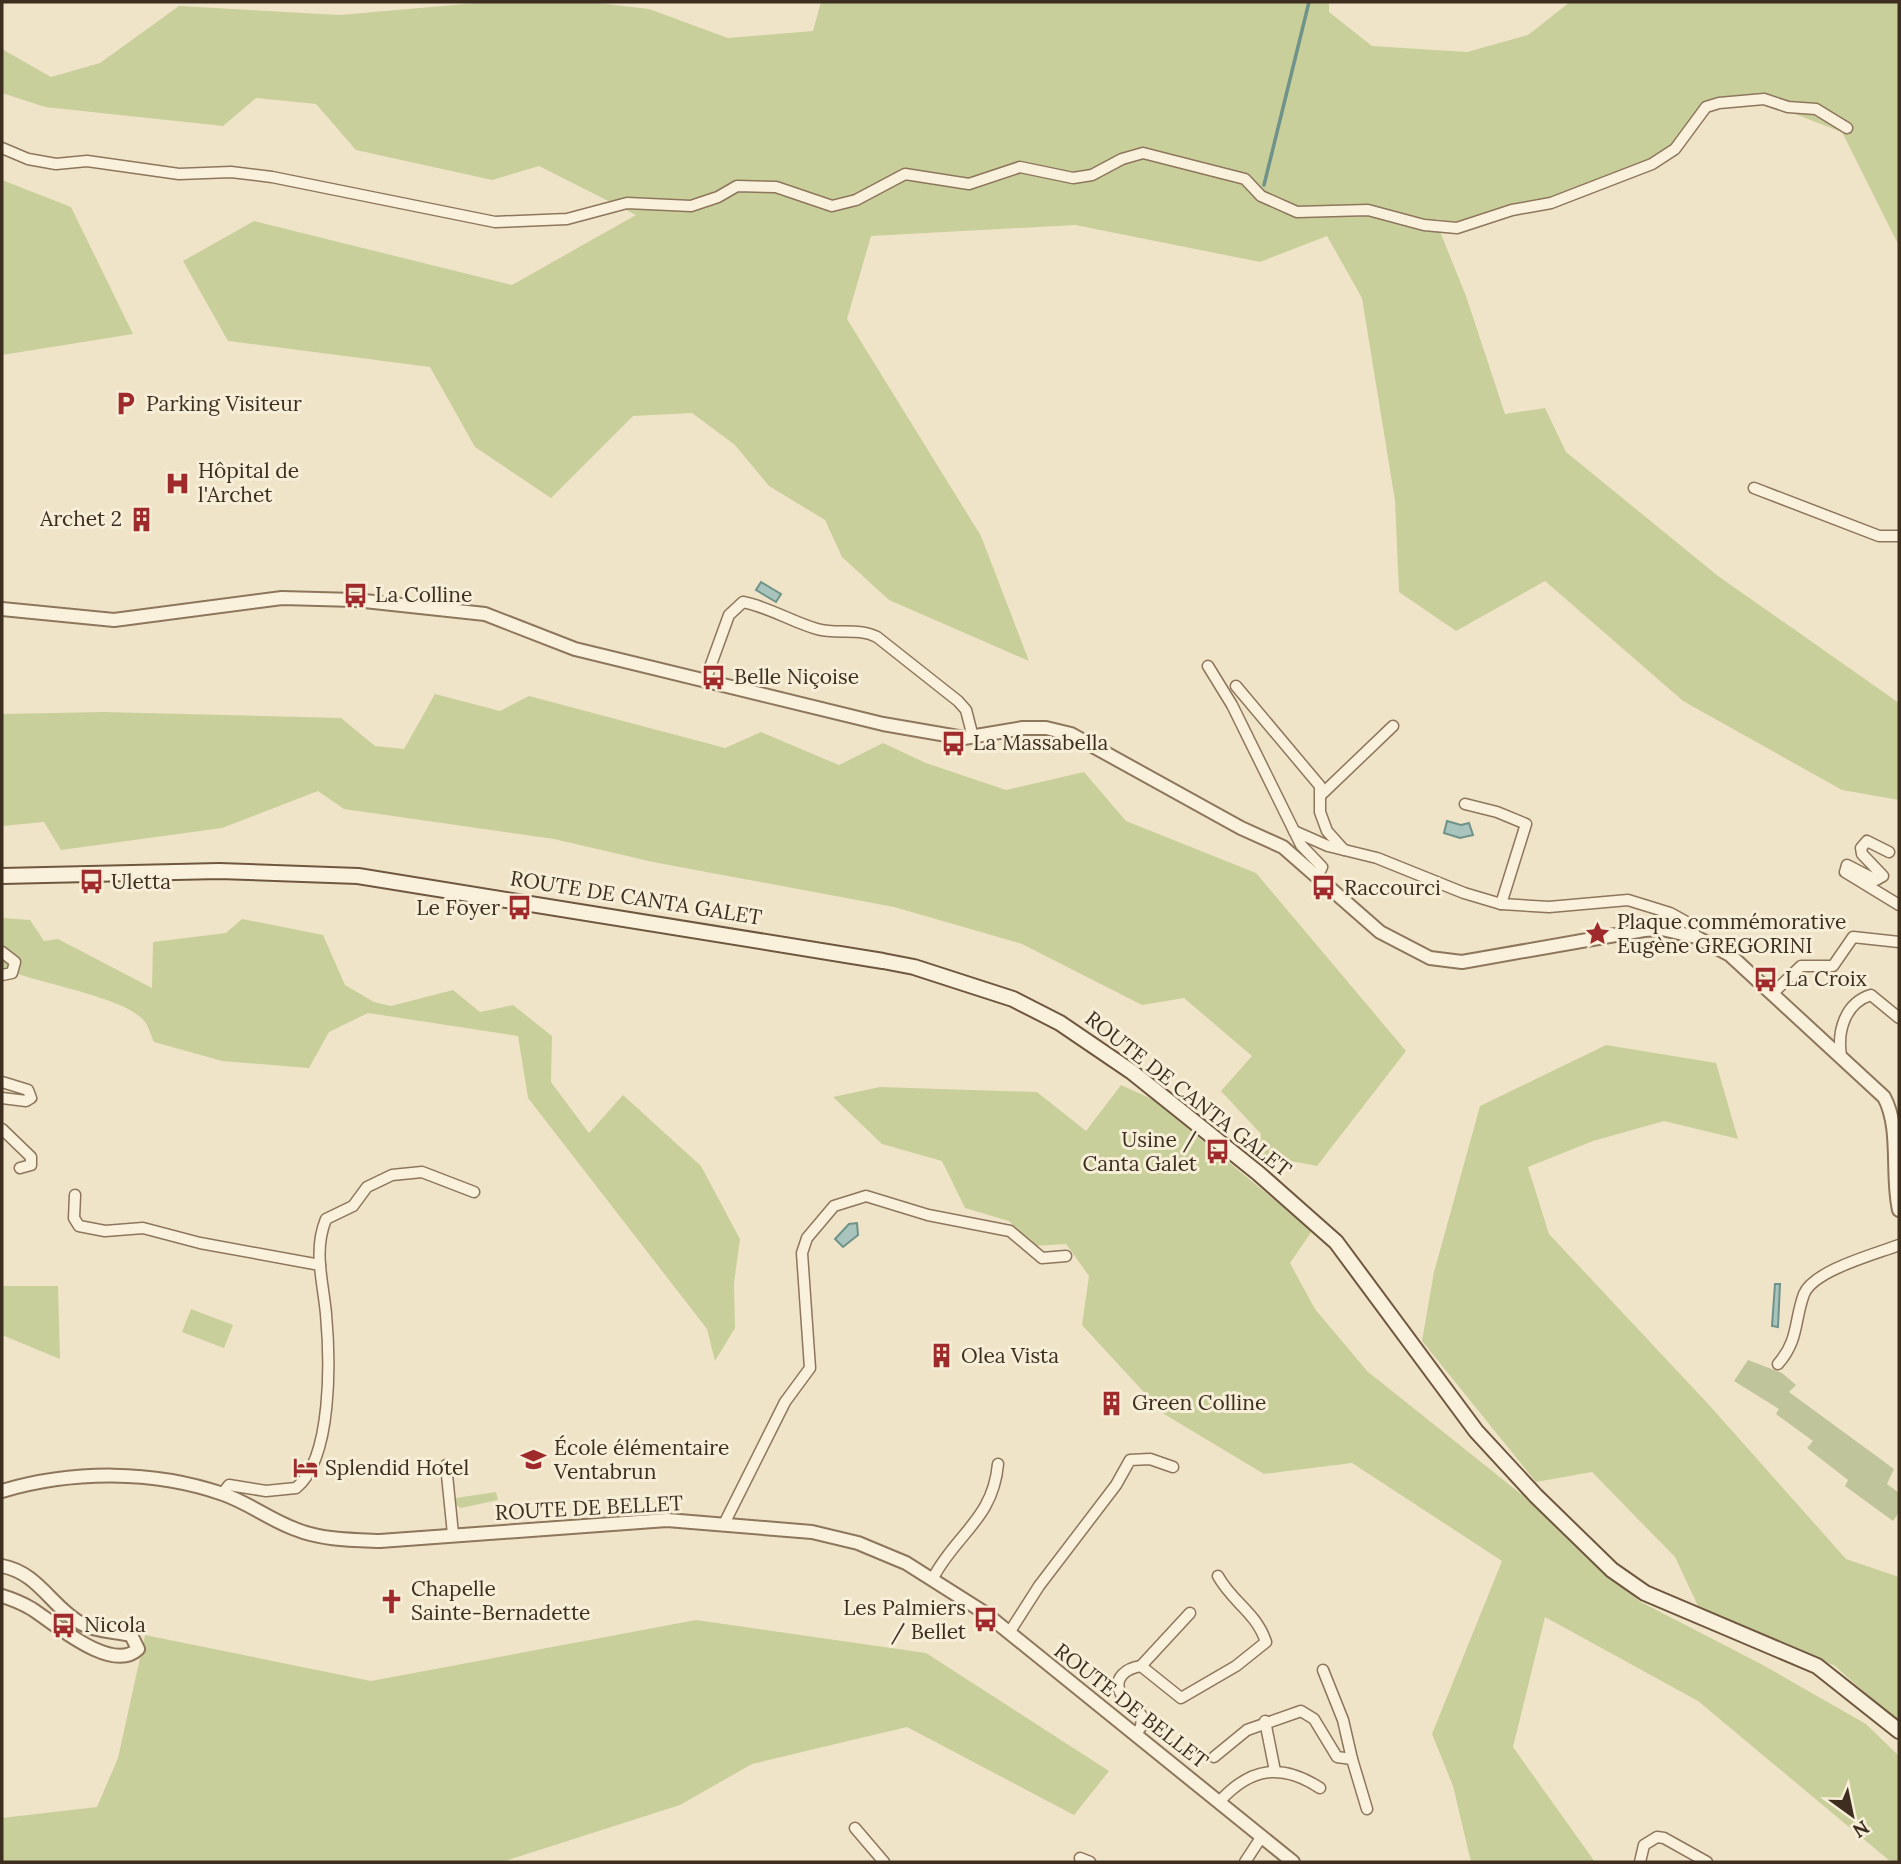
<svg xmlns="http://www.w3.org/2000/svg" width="1901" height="1864" font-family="Lora,serif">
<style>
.green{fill:#c9cf9b}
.cemetery{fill:#bfc49a}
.water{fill:#a9c4bc;stroke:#6f938a;stroke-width:2}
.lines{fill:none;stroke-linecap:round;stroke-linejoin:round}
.stream{stroke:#6f938a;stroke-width:3.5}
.minor-casing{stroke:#8d765c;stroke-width:13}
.tertiary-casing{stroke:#8d765c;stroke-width:16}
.secondary-casing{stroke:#6f573f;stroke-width:18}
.minor{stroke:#faf1dc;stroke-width:10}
.tertiary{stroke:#faf1dc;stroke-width:12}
.secondary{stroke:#faf1dc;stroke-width:14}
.labels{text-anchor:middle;stroke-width:6;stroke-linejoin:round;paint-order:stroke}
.poi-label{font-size:21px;fill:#3d2e20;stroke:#f7eed8;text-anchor:start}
.street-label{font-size:21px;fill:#3d2e20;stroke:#f7eed8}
</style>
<rect width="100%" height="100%" fill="#f0e4c8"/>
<g class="green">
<path d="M488,2h102l59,7 79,29 85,-7 8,-29h508v10l43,34 95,6 61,-17 42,-33h329v244l-57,-114c-45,-15 -85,-42 -134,-22l-31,42 -63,28 -155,42 -24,-3 31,77 39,118 40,-6 21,44 152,124 181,127v97l-57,-10 -159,-89 -138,-120 -89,50 -57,-39 -4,-91 -33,-203 -35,-62 -67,26 -185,-37 -204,11 -24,83 134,217 48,125 -140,-61 -47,-43 -17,-37 -56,-34 -34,-41 -43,-32 -59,3 -82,82 -76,-51 -45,-80 -202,-26 -45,-80 71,-40 258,64 124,-70 -97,-49 -47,14 -136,-30 -40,-46 -60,-6 -33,28 -178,-19 -43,-14v-44l49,28 49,-14 79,-57 161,9z"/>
<path d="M2,180l69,27 62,127 -131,21z"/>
<path d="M435,694l65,17 29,-15 196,52 36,-16 78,33 44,-22 43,20 80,27 78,-18 42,49 130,52 150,178 -89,115 -62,-12 6,-20 -40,-43 31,-35 -68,-58 -42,7 -120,-61 -128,-37 -241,-45 -99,-23 -210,-30 -26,-18 -96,37 -161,22 -17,-28 -42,4v-112l102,-2 237,6 34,28 29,3z"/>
<path d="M2,918l28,2 14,21 14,-2 94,49 1,-46 73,-9 16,-14 81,16 22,50 29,17 17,4 62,-16 27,22 33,-7 39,31 -1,46 38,51 34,-38 78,71 39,73 -6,44 1,45 -20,33 -8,-32 -179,-231 -10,-62 -150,-23 -39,19 -20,36 -87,-7 -68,-19c-3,-6 -5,-15 -9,-20 -17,-25 -111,-39 -143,-54z"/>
<path d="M1606,1045l110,18 22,76 -74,-18 -71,20 -65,26 21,67 161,172 136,153 53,18v146l-64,-57 -137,-60 -23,-49 -83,-85 -56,10 -114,-141 12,-69 46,-166z"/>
<path d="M1121,1085l31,14 160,132 -22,32 25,46 52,62 169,135 103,95 122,63 105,60 33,32v106h-8l-193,-161 -153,-84 -32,130 82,115h-124l-18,-76 -21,-52 70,-173 -150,-98 -88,11 -100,-60 -82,-89 7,-49 -23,-32 -32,2 -25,-25 -44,-13 -23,-47 -60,-17 -49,-47 47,-10 157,5 49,39z"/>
<path d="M2,1286h56l2,73 -58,-24z"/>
<path d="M191,1309l42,16 -9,23 -42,-16z"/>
<path d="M496,1492l2,8 -37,8 -5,-3v-7z"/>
<path d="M696,1620l230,33 183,118 -35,44 -167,-88 -155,37 -72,41 -178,57h-500v-44l95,-11 21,-49 27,-123 226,46z"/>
</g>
<path class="cemetery" d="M1748,1360l34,13 14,12 -7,7 105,77 -7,15 12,9v19l-6,9 -48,-35 3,-6 -41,-32 6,-7 -37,-27 3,-5 -45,-28z"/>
<g class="water">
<path d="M761,582l20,12 -5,8 -20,-12z"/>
<path d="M1447,821l14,4 8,-2 4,12 -13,3 -16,-5z"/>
<path d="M857,1223l1,12 -15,12 -8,-8 14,-15z"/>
<path d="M1775,1284h5l-2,43 -6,-1z"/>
</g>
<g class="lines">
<path class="stream" d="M1264,185l45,-183"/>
<defs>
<g id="minor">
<path d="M2,148l26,11 28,5 31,-3 92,13 52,-2 41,5 223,45 72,-3 60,-16 64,3 27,-9 19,-11 39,1 56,19 24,-6 49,-26 64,10 51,-17 53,11 19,-3 30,-16 21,-6 102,26 16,17 36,16 71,-2 56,15 33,3 55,-18 39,-7 101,-39 23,-15 31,-42 13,-4 45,-4 24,8 28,2 31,19"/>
<path d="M1754,488l125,48h20"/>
<path d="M1208,666l24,39 69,140 21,22 -4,8"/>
<path d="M705,681l24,-66 14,-13c26,5 49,20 74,27 21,6 40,-2 60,8l81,64 8,9 7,27"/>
<path d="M1236,686l84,100v26l7,19 17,19"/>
<path d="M1322,794l71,-68"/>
<path d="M1465,804l32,8 29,12 -25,80"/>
<path d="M1294,831l34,15 49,12 87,35 37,11 48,3 79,-7 42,13 20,11 6,13"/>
<path d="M1889,852l-22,-11 -6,7 1,6 21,22 -7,4 -29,-15 -2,7 54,33"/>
<path d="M2,952l13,10 -3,11 -10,2"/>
<path d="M1772,994l29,-28h32l20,-29 46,5"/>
<path d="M1841,1056c-4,-25 4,-53 30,-61l28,23"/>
<path d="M2,1082l26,8 3,8 -5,3 -24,-3"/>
<path d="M2,1129l29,28v8l-11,3"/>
<path d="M75,1195l-1,23 5,8 26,5 38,-3 57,15 120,22"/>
<path d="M1778,1364c21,-24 16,-43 26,-70 10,-24 72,-40 95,-49"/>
<path d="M446,1465l7,69"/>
<path d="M222,1494l7,-9 37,6 30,-3c37,-30 34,-130 30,-174 -3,-33 -13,-63 0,-95l27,-13 14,-19 25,-12 30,-3 52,20"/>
<path d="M724,1524l61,-122 25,-34 -8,-115 5,-15 27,-32 32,-10 62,19 82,16 32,27 24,-2"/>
<path d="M933,1578c23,-44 60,-59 65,-114"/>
<path d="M1009,1633l30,-47 77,-101 14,-25 20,-1 23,8"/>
<path d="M1141,1666l49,-53"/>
<path d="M1323,1670l20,50 9,39"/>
<path d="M1265,1721l10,50"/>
<path d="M1135,1735l6,-8 1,-11c-6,-9 -17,-13 -21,-22 -9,-16 6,-26 20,-28l40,32 55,-32 30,-24c-10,-30 -34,-40 -48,-66"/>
<path d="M1214,1757l33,-27 54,-19 13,8 23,38 15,2 15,50"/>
<path d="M1220,1801c31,-34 62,-38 100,-13"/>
<path d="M855,1828l29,34"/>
<path d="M1080,1858l10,4"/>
<path d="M1245,1862l17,-26"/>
<path d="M1640,1862l4,-17 13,-8 7,1 43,24"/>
</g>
<g id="tertiary">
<path d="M2,609l112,11 168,-22 73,2 130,14 90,35 308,75 81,14 59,-10h23l25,6 170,94 42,19 97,85 50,26 32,4 182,-32 18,-1 34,8 34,18 154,142c17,31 7,77 15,113"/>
<path d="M2,1491c71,-21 151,-21 221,3 26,9 47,26 72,35 26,11 58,11 85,12l287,-21 145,12 46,11 48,20 79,50 308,249"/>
<path d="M2,1566c37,7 49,41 80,58 16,8 32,7 49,11l7,14c-26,25 -84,-26 -106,-40 -10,-6 -20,-10 -30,-13"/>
</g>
<path id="secondary" d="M2,876l217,-5 139,5 525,85 31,6 99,32 47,24 72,49 126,101 78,69 140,189 60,65 76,74 33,23 172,73 82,65"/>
</defs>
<use href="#minor" class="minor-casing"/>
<use href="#tertiary" class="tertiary-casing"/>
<use href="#secondary" class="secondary-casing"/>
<use href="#minor" class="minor"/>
<use href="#tertiary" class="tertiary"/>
<use href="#secondary" class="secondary"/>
</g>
<defs>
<symbol id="parking-bare" viewBox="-9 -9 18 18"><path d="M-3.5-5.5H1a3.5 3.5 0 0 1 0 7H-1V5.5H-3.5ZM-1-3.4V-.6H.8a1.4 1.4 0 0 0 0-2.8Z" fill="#9e2a2b" stroke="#f7eed8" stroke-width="2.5" paint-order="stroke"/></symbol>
<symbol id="hospital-bare" viewBox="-9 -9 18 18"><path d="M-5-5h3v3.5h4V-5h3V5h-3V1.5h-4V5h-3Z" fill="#9e2a2b" stroke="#f7eed8" stroke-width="2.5" paint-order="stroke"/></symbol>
<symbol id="building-bare" viewBox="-9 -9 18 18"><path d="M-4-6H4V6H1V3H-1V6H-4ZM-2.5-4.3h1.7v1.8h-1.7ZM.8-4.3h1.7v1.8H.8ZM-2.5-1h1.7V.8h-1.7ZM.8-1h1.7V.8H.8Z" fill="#9e2a2b" stroke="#f7eed8" stroke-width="2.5" paint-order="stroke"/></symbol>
<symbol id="bus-bare" viewBox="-9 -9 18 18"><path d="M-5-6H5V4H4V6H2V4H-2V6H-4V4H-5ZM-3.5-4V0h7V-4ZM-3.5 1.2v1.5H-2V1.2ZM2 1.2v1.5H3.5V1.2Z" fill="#9e2a2b" stroke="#f7eed8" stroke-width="2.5" paint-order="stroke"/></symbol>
<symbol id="sight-bare" viewBox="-9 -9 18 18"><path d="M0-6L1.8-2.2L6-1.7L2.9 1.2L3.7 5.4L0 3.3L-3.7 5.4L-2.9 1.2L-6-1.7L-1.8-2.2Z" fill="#9e2a2b" stroke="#f7eed8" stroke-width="2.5" paint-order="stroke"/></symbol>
<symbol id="school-bare" viewBox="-9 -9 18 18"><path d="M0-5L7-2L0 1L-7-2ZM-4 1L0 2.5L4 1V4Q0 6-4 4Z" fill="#9e2a2b" stroke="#f7eed8" stroke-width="2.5" paint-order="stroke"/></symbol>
<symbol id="hotel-bare" viewBox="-9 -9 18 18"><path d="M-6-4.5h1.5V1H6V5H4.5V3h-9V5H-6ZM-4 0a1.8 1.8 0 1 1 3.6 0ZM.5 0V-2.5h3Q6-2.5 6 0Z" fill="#9e2a2b" stroke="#f7eed8" stroke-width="2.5" paint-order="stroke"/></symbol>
<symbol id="church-bare" viewBox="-9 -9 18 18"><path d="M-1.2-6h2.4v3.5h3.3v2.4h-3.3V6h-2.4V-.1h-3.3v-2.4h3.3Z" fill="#9e2a2b" stroke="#f7eed8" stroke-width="2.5" paint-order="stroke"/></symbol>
</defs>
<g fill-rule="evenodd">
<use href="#parking-bare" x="108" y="386" width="35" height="35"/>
<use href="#hospital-bare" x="160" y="466" width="35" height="35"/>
<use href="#building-bare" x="124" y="502" width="35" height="35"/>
<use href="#bus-bare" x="338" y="578" width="35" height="35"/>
<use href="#bus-bare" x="696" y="660" width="35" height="35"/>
<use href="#bus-bare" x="936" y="726" width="35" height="35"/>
<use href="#bus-bare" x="74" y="864" width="35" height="35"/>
<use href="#bus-bare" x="1306" y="870" width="35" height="35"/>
<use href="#bus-bare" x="502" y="890" width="35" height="35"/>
<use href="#sight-bare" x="1580" y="916" width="35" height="35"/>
<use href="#bus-bare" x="1748" y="962" width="35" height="35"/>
<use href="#bus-bare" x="1200" y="1134" width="35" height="35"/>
<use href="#building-bare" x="924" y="1338" width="35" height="35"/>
<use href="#building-bare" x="1094" y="1386" width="35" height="35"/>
<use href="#school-bare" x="516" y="1442" width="35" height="35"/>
<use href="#hotel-bare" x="288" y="1450" width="35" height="35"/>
<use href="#church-bare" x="374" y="1584" width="35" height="35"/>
<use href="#bus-bare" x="968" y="1602" width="35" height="35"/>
<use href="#bus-bare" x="46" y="1608" width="35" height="35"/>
</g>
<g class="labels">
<g class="poi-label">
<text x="146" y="411">Parking Visiteur</text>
<text x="198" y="478">Hôpital de<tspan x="198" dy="24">l'Archet</tspan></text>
<text x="122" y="526" text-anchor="end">Archet 2</text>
<text x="375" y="602">La Colline</text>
<text x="734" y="684">Belle Niçoise</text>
<text x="973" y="750">La Massabella</text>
<text x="111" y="889">Uletta</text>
<text x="1344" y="895">Raccourci</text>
<text x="500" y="915" text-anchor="end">Le Foyer</text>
<text x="1617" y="929">Plaque commémorative<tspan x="1617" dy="24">Eugène GREGORINI</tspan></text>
<text x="1785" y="986">La Croix</text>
<text x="1197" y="1147" text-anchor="end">Usine /<tspan x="1197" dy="24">Canta Galet</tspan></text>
<text x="961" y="1363">Olea Vista</text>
<text x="1132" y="1410">Green Colline</text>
<text x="554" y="1455">École élémentaire<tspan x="554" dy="24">Ventabrun</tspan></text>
<text x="325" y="1475">Splendid Hotel</text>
<text x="411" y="1596">Chapelle<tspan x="411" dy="24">Sainte-Bernadette</tspan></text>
<text x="966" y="1615" text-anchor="end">Les Palmiers<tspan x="966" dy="24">/ Bellet</tspan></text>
<text x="84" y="1632">Nicola</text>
</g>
<g class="street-label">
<text transform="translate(636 898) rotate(9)" y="7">ROUTE DE CANTA GALET</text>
<text transform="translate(1188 1094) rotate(38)" y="7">ROUTE DE CANTA GALET</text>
<text transform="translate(589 1508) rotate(-3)" y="7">ROUTE DE BELLET</text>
<text transform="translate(1131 1706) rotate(38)" y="7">ROUTE DE BELLET</text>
</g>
</g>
<rect width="1901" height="1864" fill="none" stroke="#3d2e20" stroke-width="7"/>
<g transform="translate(1852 1815) rotate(147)" stroke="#f7eed8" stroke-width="5" paint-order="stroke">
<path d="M0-5L12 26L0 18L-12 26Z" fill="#3d2e20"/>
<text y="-10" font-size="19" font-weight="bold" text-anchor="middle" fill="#3d2e20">N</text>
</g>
</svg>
